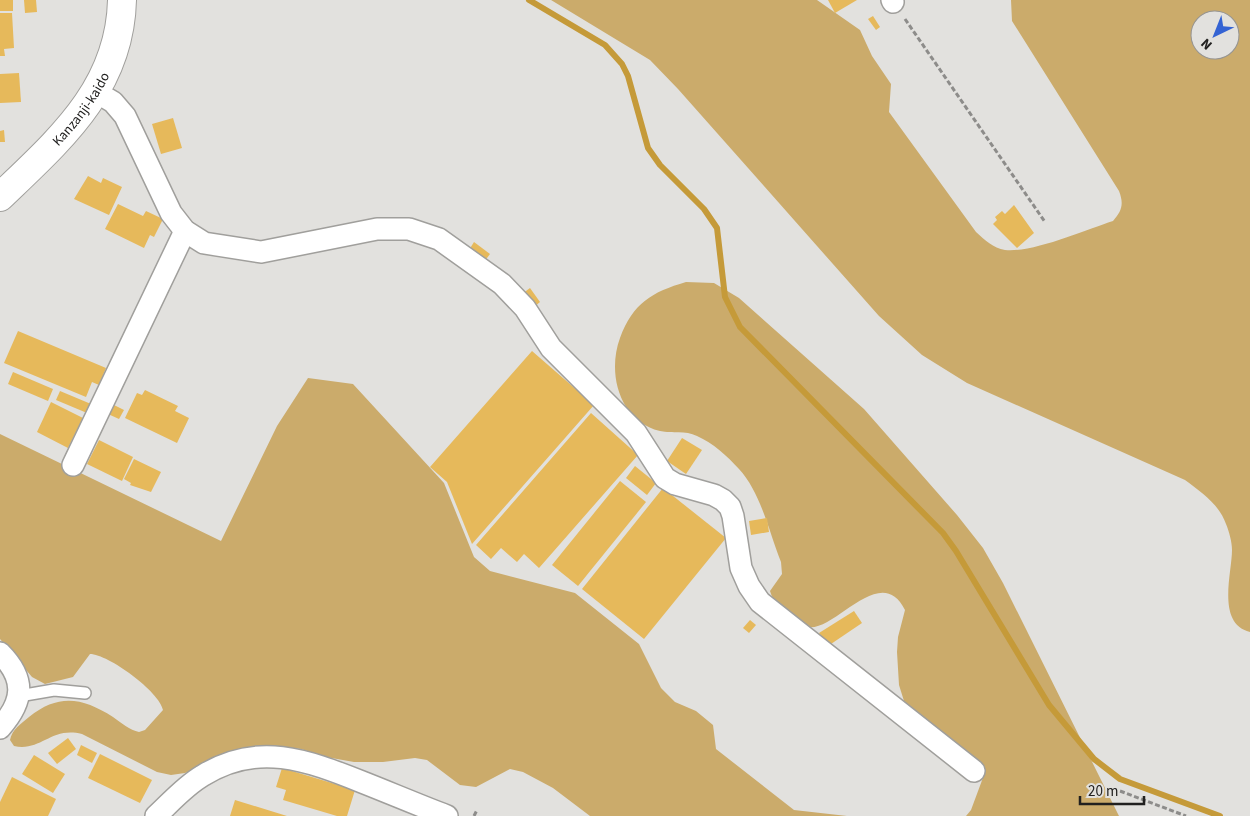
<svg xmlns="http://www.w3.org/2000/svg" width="1250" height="816" font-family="'Source Sans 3',sans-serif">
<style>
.green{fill:#cbab6b;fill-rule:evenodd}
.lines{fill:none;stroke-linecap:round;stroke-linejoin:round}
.stream{stroke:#c59a39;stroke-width:6}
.building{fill:#e6b95b}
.service-casing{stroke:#a09f9c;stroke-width:14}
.minor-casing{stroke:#a09f9c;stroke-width:24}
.primary-casing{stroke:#a09f9c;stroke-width:30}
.path{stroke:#8d8c8a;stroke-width:3;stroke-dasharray:5 2.5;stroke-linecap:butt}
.service{stroke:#fff;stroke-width:11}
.minor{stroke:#fff;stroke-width:21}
.primary{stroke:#fff;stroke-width:28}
.labels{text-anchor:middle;stroke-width:4;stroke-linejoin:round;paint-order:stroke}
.street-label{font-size:14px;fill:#21201f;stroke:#e2e1de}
</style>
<rect width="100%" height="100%" fill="#e2e1de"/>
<g class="green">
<path d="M551,0h266l43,30 12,26 19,28 -2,28 87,120c9,8 17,16 29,18 28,3 80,-20 108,-29 9,-10 11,-17 6,-30l-107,-170 -1,-21h239v632c-34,-8 -18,-59 -18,-82 0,-8 -3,-19 -6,-26 -7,-20 -25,-32 -41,-44l-218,-97 -45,-28 -43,-39 -201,-227 -28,-29zM1200,20h30v30h-30z"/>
<path d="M686,282l28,1 25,15 125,111 93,106 26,33 20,35 116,233h-153l5,-6 13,-35 -3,-7 -66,-53 -11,-14 -5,-16 -2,-33 1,-15 7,-27c-24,-49 -70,22 -97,17 -8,-2 -13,-7 -19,-12 -9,-8 -16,-13 -19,-24l12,-17 -1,-12c-12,-30 -20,-69 -42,-93 -12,-13 -26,-26 -42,-33 -12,-6 -24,-2 -37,-5 -41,-10 -53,-58 -40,-93 13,-35 32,-46 66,-56z"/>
<path d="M308,378l45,6 91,99 30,74 16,14 85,22 64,51 22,44 14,14 21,9 17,14 3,24 78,61 53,6h-257l-37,-28 -30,-16 -13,-3 -34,18 -16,-2 -33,-25 -12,-2 -32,4h-29l-28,-5 -25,-8 -27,-3 -27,2 -62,25 -14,2 -14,-3 -75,-38c-31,-8 -41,18 -68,12l-4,-6c2,-11 11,-16 19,-23 30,-24 54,-19 84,0 8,6 17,13 26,15l6,-2 18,-20c-3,-18 -55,-56 -73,-56l-17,23 -28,7 -13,-7 -32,-38v-205l221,107 56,-115z"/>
</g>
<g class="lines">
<path class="stream" d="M529,0l76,45 17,19 6,12 20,72 12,17 44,44 13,19 8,69 15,30 203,206 13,18 93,154 45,54 26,20 100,37"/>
</g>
<g class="building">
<rect x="0" y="0" width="13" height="11"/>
<path d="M24,0h12l1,12 -12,1z"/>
<path d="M828,0h29l-22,13z"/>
<path d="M0,13h12l2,35 -10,1 1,7h-5z"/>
<path d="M873,16l7,11 -4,3 -8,-11z"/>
<path d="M19,73l2,29 -21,1v-29z"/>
<path d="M173,118l9,30 -21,6 -9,-30z"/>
<path d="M4,130l1,12h-5v-11z"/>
<path d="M88,176l13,7 2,-5 19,9 -13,28 -35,-16z"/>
<path d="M118,204l25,12 3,-5 17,8 -9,18 -4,-2 -6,13 -39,-19z"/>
<path d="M1014,205l20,28 -17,15 -24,-24 4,-4 -2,-3 7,-6 3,3z"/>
<path d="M474,242l16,12 -6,8 -15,-12z"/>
<path d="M530,288l10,14 -7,6 -11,-14z"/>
<path d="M18,331l88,37 -7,17 -7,-3 -6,15 -82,-34z"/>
<path d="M532,351l62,54 -122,139 -25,-62 -17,-15z"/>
<path d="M13,372l40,17 -5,12 -40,-17z"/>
<path d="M145,390l33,16 -3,5 14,7 -12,25 -52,-25 12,-25 5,2z"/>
<path d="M60,391l31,13 -4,9 -31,-13z"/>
<path d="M51,402l32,16 -15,30 -31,-16z"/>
<path d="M112,404l12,6 -5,9 -11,-5z"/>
<path d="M591,413l47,42 -99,113 -15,-14 -7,8 -16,-14 -10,11 -15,-14z"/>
<path d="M682,438l20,12 -16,24 -19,-13z"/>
<path d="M99,440l34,17 -11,24 -35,-17z"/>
<path d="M134,459l27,13 -10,20 -21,-7 1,-2 -7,-4z"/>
<path d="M635,466l21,17 -9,12 -21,-17z"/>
<path d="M620,481l26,21 -68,84 -26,-21z"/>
<path d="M663,488l63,50 -82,101 -62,-50z"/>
<path d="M767,518l2,14 -18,3 -2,-14z"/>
<path d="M854,611l8,12 -34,23 -9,-13z"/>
<path d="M750,620l6,5 -7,8 -6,-5z"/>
<path d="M68,738l8,11 -19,15 -9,-11z"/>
<path d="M81,745l16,8 -5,10 -15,-8z"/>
<path d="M100,754l52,26 -12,23 -52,-25z"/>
<path d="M34,755l31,19 -12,19 -31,-19z"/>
<path d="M282,768l73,22 -8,26h-10l-54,-16 3,-10 -10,-3z"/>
<path d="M12,777l44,22 -8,17h-48v-14z"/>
<path d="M235,800l52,16h-57z"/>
</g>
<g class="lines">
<defs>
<path id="service" d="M19,696l35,-6 31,3"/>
<g id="minor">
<path d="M892,0l1,2"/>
<path d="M96,92l17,10 12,14 46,97 14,18 19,12 57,9 116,-23h32l30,10 63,45 23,24 26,40 85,85 29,45 10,6 39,11 9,5 7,7 3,9 8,52 8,18 11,16 214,169"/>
<path d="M73,465l112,-234"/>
<path d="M0,653c26,26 24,48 0,75"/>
<path d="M156,816c15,-14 29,-30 46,-40 55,-35 105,-16 160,6 28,11 56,23 85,34"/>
</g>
<g id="primary">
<path id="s1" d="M0,197c59,-57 120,-108 122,-197"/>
</g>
</defs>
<use href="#service" class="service-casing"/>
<use href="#minor" class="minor-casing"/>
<use href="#primary" class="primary-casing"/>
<g class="path">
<path d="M905,19l140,203"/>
<path d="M1120,791l66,25"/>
<path d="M474,816l3,-6"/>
</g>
<use href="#service" class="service"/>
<use href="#minor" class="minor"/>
<use href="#primary" class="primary"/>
</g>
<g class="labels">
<g class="street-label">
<text dy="5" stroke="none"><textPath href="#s1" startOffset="120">Kanzanji-kaido</textPath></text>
</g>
</g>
<g transform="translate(1215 35) rotate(223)"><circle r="24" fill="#e2e1de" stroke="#959492"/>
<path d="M0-4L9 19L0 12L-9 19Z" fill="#3463d3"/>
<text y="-8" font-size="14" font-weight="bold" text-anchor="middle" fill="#21201f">N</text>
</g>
<path d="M1080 796v8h64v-8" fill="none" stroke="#21201f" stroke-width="2.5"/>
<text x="1088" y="796" font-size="15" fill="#21201f" stroke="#e2e1de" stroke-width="4" paint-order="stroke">20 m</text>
</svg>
